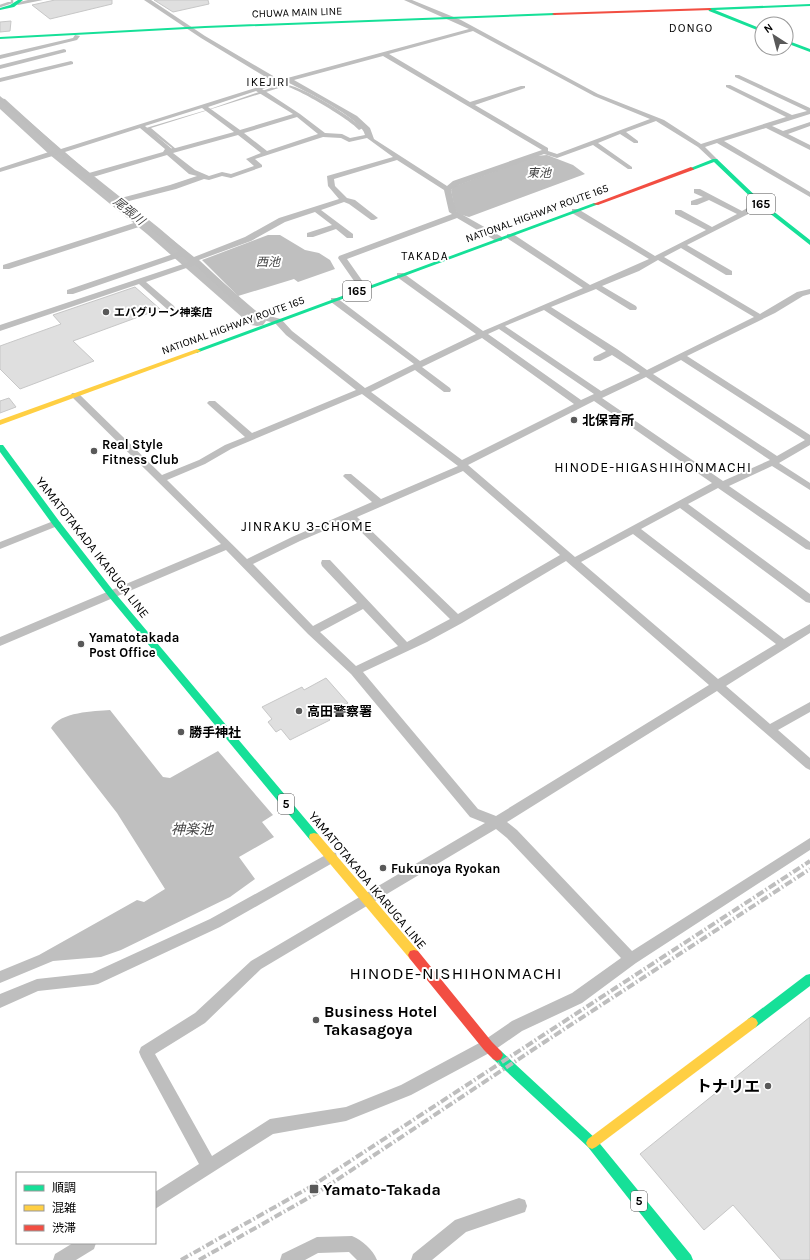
<svg xmlns="http://www.w3.org/2000/svg" width="810" height="1260" font-family="Karla,'Noto Sans JP',sans-serif">
<style>
.water{fill:#bfbfbf}
.lines{fill:none;stroke-linecap:round;stroke-linejoin:round}
.stream{stroke:#bfbfbf;stroke-width:2.5}
.river{fill:#bfbfbf;fill-rule:evenodd}
.building{fill:#dfdfdf;stroke:#c7c7c7}
.street{fill:#bebebe;fill-rule:evenodd}
.fast{fill:#16e098;fill-rule:evenodd}
.slow{fill:#ffcf43;fill-rule:evenodd}
.jam{fill:#f24e42;fill-rule:evenodd}
.rail{stroke:#bebebe;stroke-width:4;stroke-dasharray:8 2.5 1.5 2.5;stroke-linecap:butt}
.poi-dot{fill:#595959;stroke:#fff;stroke-width:1.5}
.labels{text-anchor:middle;stroke-width:4;stroke-linejoin:round;paint-order:stroke}
.far-street-label{font-size:11px;fill:#000;stroke:#fff}
.far-poi-label{font-size:11px;font-weight:bold;fill:#000;stroke:#fff;text-anchor:start}
.far-neighbourhood-label{font-size:12px;letter-spacing:1px;fill:#000;stroke:#fff}
.far-water-label{font-size:12px;font-style:italic;fill:#444;stroke:#fff}
.shield{fill:#fff;stroke:#4c4c4c;stroke-width:1}
.shield-label{font-size:12px;font-weight:bold;fill:#000}
.poi-label{font-size:13px;font-weight:bold;fill:#000;stroke:#fff;text-anchor:start}
.street-label{font-size:13px;fill:#000;stroke:#fff}
.neighbourhood-label{font-size:14px;letter-spacing:1px;fill:#000;stroke:#fff}
.water-label{font-size:14px;font-style:italic;fill:#444;stroke:#fff}
.near-poi-label{font-size:16px;font-weight:bold;fill:#000;stroke:#fff;text-anchor:start}
.near-neighbourhood-label{font-size:17px;letter-spacing:1px;fill:#000;stroke:#fff}
</style>
<rect width="100%" height="100%" fill="#fff"/>
<g class="water">
<path d="M282,84c18,0 68,32 81,44l-4,2c-8,-10 -62,-42 -74,-44l-134,42 25,21h-5l1,-1 -26,-20 64,-19z"/>
<path d="M547,155l26,10 12,9 -116,43 -7,-2 -7,-4 -4,-21 4,-4 81,-30z"/>
<path d="M268,235h12l25,15 14,3 11,7 5,9 -37,13 -4,-3 -56,17 -36,-36z"/>
<path d="M110,710l53,67 7,1 48,-27 55,64 -11,7 12,15 -35,20 16,22 -25,18 -109,53 -20,7 -48,4 -53,22v-12l39,-16 98,-55 7,2 21,-13 -48,-76 -66,-85c9,-16 43,-17 59,-18z"/>
</g>
<g class="lines">
<path class="stream" d="M0,6l12,-4v-2"/>
<path class="river" d="M0,98l5,1 55,50 99,79 104,89 3,4 -3,4 -6,1 -6,-1 -104,-91 -97,-79 -50,-46z"/>
</g>
<g class="building">
<path d="M55,0h57v4l-62,15 -18,-14z"/>
<path d="M154,0h54l1,4 -36,8z"/>
<path d="M11,21l-1,10 -10,1v-10z"/>
<path d="M135,287l25,22 -87,32 21,20 -74,28 -20,-20v-23l61,-22 -8,-9z"/>
<path d="M9,398l7,9 -16,6v-12z"/>
<path d="M326,678l22,25 -22,12 4,5 -40,20 -9,-11 -5,3 -8,-10 4,-3 -10,-12 40,-20 2,3z"/>
<path d="M810,1017v243h-29l-48,-55 -29,25 -64,-76z"/>
</g>
<g class="lines">
<g class="street">
<path d="M28,0h15l-25,5 -3,-2z"/>
<path d="M144,0h7l54,36 75,44 189,-51 -65,-29h8l49,20 137,74 66,26 37,24 85,-27 -60,-30v-2h4l62,30 15,-4 -72,-34v-2h4l71,33v6l-38,12 11,5 27,-9v4l-22,8 22,11v5l-44,-22 -42,13 86,51v5l-93,-54 -12,4 13,13 -5,1 -15,-14 -42,-26 -30,11 12,9v2h-4l-14,-9 -22,9 34,24v2h-4l-35,-24 -36,13 -13,-4 -85,31 -8,5 5,21 46,26v4h-6l-39,-23 -110,41 21,30 -1,2h-6l-23,-33 1,-2 113,-42 -3,-2 -5,-22 -47,-30 -63,19 1,7 12,12 8,2 23,18 -4,2h-3l-22,-16 -5,-2 -23,8 32,24v4h-6l-11,-9 -23,8h-6v-4l25,-8 -17,-13 -30,10 -34,19 -52,19 53,49 9,5 20,5 11,12 73,57 49,-24 -83,-62v-4h6l83,63 56,-27 -79,-57v-4h6l80,58 100,-43 -76,-50v-4h6l77,51 59,-26 -77,-46v-4h6l77,47 51,-26 -31,-16v-4h6l31,17 25,-13 -28,-14 -12,5h-6v-4l12,-4 -9,-4v-4h6l42,22 16,-9h6v4l-77,39 45,26v4h-6l-45,-27 -17,9 96,57 37,-22 13,-3v5l-7,2 -28,17 -88,43 123,79v10l-31,18 31,20v7l-38,-24 -43,20 81,56v8l-4,-1 -88,-61 -30,16 122,90v9l-4,-1 -126,-94 -39,21 143,110 26,-15v9l-84,53 44,38 40,-22v10l-32,18 32,28v12l-4,-2 -89,-77 -210,131 10,8 115,121 178,-113v12l-174,113 -54,40 -60,28 -29,20 -82,44 -65,26 -73,13 -118,75v-17l44,-28 -58,-107 -2,-5 2,-5 54,-34 56,-52 234,-138 -15,-6 -119,-143 -43,-40 -82,-84 -226,96v-9l221,-93 -149,-147 -1,-2 1,-2h6l84,82 37,-15 26,-15 20,-8 -36,-32 -2,-2 2,-2h6l37,32 104,-43 -70,-55 -11,-12 -20,-5 -9,-5 -51,-48 -49,17 28,24 1,2 -1,2h-6l-29,-26 -139,47v-6l189,-63 -6,-6 -110,38h-6v-4l112,-38 -34,-27 -136,44h-6v-4l137,-44 -55,-43 -26,-24 -59,18v-4l55,-18 -55,-49v-5l61,53 213,-67 -73,-44zM473,31l121,65 56,23 -93,35 -9,-3v-3l-73,-43 50,-17v-2h-4l-51,16 -81,-48zM383,56l159,94 -89,31 -6,5 -73,-47 -4,-11 -13,-12 -63,-36zM287,82c16,8 76,37 78,53l-15,3 -8,-4 -17,-1 -25,-19 -38,-25zM256,91l37,23 -53,16 -32,-23zM202,108l32,24 -62,17 -27,-23zM297,117l21,17 -51,17 -23,-18zM140,128l25,21 -2,3 -74,21 -24,-21zM238,135l23,18 -15,6 8,7 -23,8 -9,-2 -13,4 -14,-6 -22,-17zM323,137l18,1 8,4 18,-4 26,19 -66,19 1,10 11,13 -60,19 -34,19 -51,20 -69,-55 51,-13 28,-10 5,1 13,-4 9,2 31,-11v-2l-7,-6zM167,155l22,19 8,2 -27,9 -49,13 -28,-21zM658,260l96,57 -107,53 -30,-21 -66,-42 45,-18 34,21h6l1,-2 -1,-2 -34,-20 37,-15zM544,310l62,41 -12,6 -1,2 1,2h6l12,-6 28,18 -39,18 -96,-65zM499,329l95,65 -13,6 -93,-66zM482,338l92,66 -112,56 -91,-68 44,-22 29,22h6l1,-2 -1,-2 -28,-21zM681,360l124,80 -28,16 -124,-82zM646,377l124,83 -47,21 -121,-83zM362,394l96,72 -77,33 -30,-25h-6l-2,2 2,2 27,24 -80,35 -45,22 -80,-79 38,-16 26,-15zM594,401l118,82 -137,74 -107,-92zM463,471l97,84 -102,59 -101,-97zM349,520l101,99 -43,23 -77,-82h-8l-1,3 1,3 35,37 -44,23 -60,-62 47,-23zM633,534l143,110 -58,35 -137,-117zM566,561l143,124 -213,131 -18,-7 -115,-137 64,-30 35,-19zM363,609l35,37 -42,20 -36,-34zM496,829l11,9 114,120 -49,35 -60,28 -29,20 -82,44 -55,22 -76,12 -58,37 -57,-102 50,-31 56,-54z"/>
<path d="M75,35l5,1 -3,4 -77,19v-4l73,-17z"/>
<path d="M64,49l2,1v2l-66,17v-4z"/>
<path d="M71,61l2,1v2l-73,18v-4z"/>
<path d="M56,520l5,3 -1,2 -60,24v-7z"/>
<path d="M331,852l5,1 1,4 -1,4 -116,66 -122,57 -5,1 -55,6 -38,17v-14l37,-15 55,-6 118,-54z"/>
<path d="M519,1198l6,2 2,6 -2,6 -59,20 -34,28h-21l2,-6 42,-34z"/>
<path d="M352,1236c10,4 21,14 25,24h-20l-8,-8 -31,1 -13,7h-25l2,-6 35,-17z"/>
<path d="M73,1243h23l-2,6 -18,11h-23l2,-6z"/>
</g>
<g class="fast">
<path d="M18,0h5l-9,7 -14,3v-2l10,-3z"/>
<path d="M810,4v2l-95,4 47,19v3l-53,-21 -1,-2 2,-1z"/>
<path d="M554,13h2v2l-351,13 -205,11v-2l205,-11z"/>
<path d="M786,40l24,9v3l-24,-9z"/>
<path d="M713,159h4l46,44 47,37v5l-51,-40 -45,-43 -21,8 -5,-1z"/>
<path d="M594,203l5,1 -400,148 -2,1 -4,-2z"/>
<path d="M0,445h3l56,76 56,72 203,241 1,3 -1,3 -4,1 -4,-1 -201,-243 -56,-72 -53,-73z"/>
<path d="M810,974v12l-54,41 -4,2 -4,-2 -2,-4 2,-4 58,-44z"/>
<path d="M497,1049l4,2 95,88 95,116 2,5h-16l-89,-113 -95,-88 -2,-4 2,-4z"/>
</g>
<g class="slow">
<path d="M197,349l4,2 -2,1 -199,73v-5z"/>
<path d="M314,833l4,1 100,117 2,4 -2,4 -4,1 -4,-1 -100,-119 -1,-3 1,-3z"/>
<path d="M752,1017l4,2 2,4 -2,4 -160,120 -4,2 -4,-2 -2,-4 2,-4 160,-120z"/>
</g>
<g class="jam">
<path d="M710,8l2,2 -158,5 -2,-1 2,-1z"/>
<path d="M691,167l3,2 -1,1 -95,35 -5,-1z"/>
<path d="M414,950l4,1 74,91 9,9 2,4 -2,4 -4,2 -4,-2 -9,-9 -74,-91 -2,-4 2,-4z"/>
</g>
<g class="rail">
<path d="M181,1260l131,-74 498,-325"/>
<path d="M199,1260l118,-67 229,-152 264,-172"/>
</g>
</g>
<g class="poi-dot">
<circle cx="106" cy="312" r="4"/>
<circle cx="574" cy="420" r="4"/>
<circle cx="94" cy="451" r="4"/>
<circle cx="81" cy="644" r="4"/>
<circle cx="299" cy="711" r="4"/>
<circle cx="181" cy="732" r="4"/>
<circle cx="383" cy="868" r="4"/>
<circle cx="316" cy="1020" r="4"/>
<circle cx="768" cy="1086" r="4"/>
<rect x="309" y="1184" width="10" height="10" rx="2"/>
</g>
<g class="labels">
<g class="far-street-label">
<text transform="translate(297 12) rotate(-2)" y="4">CHUWA MAIN LINE</text>
<text transform="translate(537 213) rotate(-20)" y="4">NATIONAL HIGHWAY ROUTE 165</text>
<text transform="translate(233 325) rotate(-20)" y="4">NATIONAL HIGHWAY ROUTE 165</text>
</g>
<g class="far-poi-label">
<text x="114" y="316">エバグリーン神楽店</text>
</g>
<g class="far-neighbourhood-label">
<text x="691" y="32">DONGO</text>
<text x="268" y="86">IKEJIRI</text>
<text x="425" y="260">TAKADA</text>
</g>
<g class="far-water-label">
<text x="539" y="177">東池</text>
<text transform="translate(129 211) rotate(39)" y="4">尾張川</text>
<text x="268" y="266">西池</text>
</g>
<g class="shield">
<rect x="747" y="194" width="28" height="20" rx="3"/>
<rect x="343" y="281" width="28" height="20" rx="3"/>
<rect x="278" y="794" width="16" height="20" rx="3"/>
<rect x="631" y="1191" width="16" height="20" rx="3"/>
</g>
<g class="shield-label">
<text x="761" y="208">165</text>
<text x="357" y="295">165</text>
<text x="286" y="808">5</text>
<text x="639" y="1205">5</text>
</g>
<g class="poi-label">
<text x="582" y="425">北保育所</text>
<text x="102" y="449">Real Style<tspan x="102" dy="15">Fitness Club</tspan></text>
<text x="89" y="642">Yamatotakada<tspan x="89" dy="15">Post Office</tspan></text>
<text x="307" y="716">高田警察署</text>
<text x="189" y="737">勝手神社</text>
<text x="391" y="873">Fukunoya Ryokan</text>
</g>
<g class="street-label">
<text transform="translate(93 547) rotate(52)" y="5">YAMATOTAKADA IKARUGA LINE</text>
<text transform="translate(368 880) rotate(50)" y="5">YAMATOTAKADA IKARUGA LINE</text>
</g>
<g class="neighbourhood-label">
<text x="653" y="472">HINODE-HIGASHIHONMACHI</text>
<text x="307" y="531">JINRAKU 3-CHOME</text>
</g>
<g class="water-label">
<text x="192" y="834">神楽池</text>
</g>
<g class="near-poi-label">
<text x="324" y="1017">Business Hotel<tspan x="324" dy="18">Takasagoya</tspan></text>
<text x="760" y="1092" text-anchor="end">トナリエ</text>
<text x="323" y="1195">Yamato-Takada</text>
</g>
<g class="near-neighbourhood-label">
<text x="456" y="979">HINODE-NISHIHONMACHI</text>
</g>
</g>
<rect x="16" y="1172" width="140" height="72" fill="#ffffff" stroke="#999999"/>
<rect x="24" y="1185" width="20" height="6" fill="#16e098" stroke="#999999"/>
<text x="52" y="1192" font-size="12" fill="#000000">順調</text>
<rect x="24" y="1205" width="20" height="6" fill="#ffcf43" stroke="#999999"/>
<text x="52" y="1212" font-size="12" fill="#000000">混雑</text>
<rect x="24" y="1225" width="20" height="6" fill="#f24e42" stroke="#999999"/>
<text x="52" y="1232" font-size="12" fill="#000000">渋滞</text>
<g transform="translate(774 36) rotate(324)"><circle r="19" fill="#ffffff" stroke="#999999"/>
<path d="M0-3L7 15L0 10L-7 15Z" fill="#595959"/>
<text y="-6" font-size="11" font-weight="bold" text-anchor="middle" fill="#000000">N</text>
</g>
</svg>
